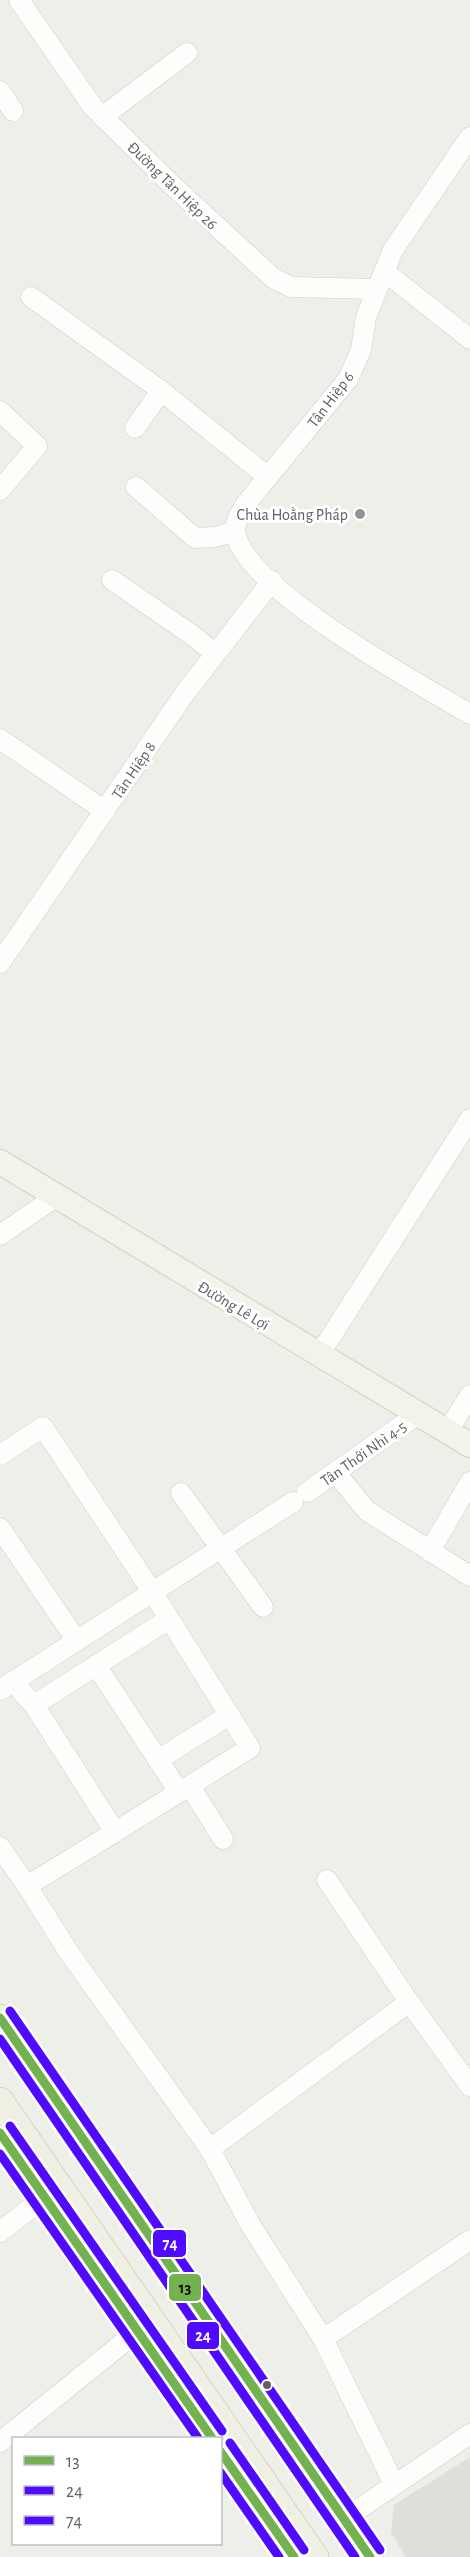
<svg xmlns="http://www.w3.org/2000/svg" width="470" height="2557" font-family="'Alegreya Sans',sans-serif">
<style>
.education{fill:#dfded9}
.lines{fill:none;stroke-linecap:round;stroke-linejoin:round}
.minor-casing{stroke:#cdcdcc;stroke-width:21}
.major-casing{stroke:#d4d2bb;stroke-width:26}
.highway-casing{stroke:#c4c09a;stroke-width:28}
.minor{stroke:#fdfdfc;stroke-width:20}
.major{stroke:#f2f3ea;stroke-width:24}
.highway{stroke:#efefe4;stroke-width:27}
.bus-1-casing{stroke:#fff;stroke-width:14}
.bus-2-casing{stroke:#fff;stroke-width:14}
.bus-3-casing{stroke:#fff;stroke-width:14}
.bus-1{stroke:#73b251;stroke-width:9}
.bus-2{stroke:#4f0aff;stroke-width:9}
.bus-3{stroke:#4f0aff;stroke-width:9}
.poi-dot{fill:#929395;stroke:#fff;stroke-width:2}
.bus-dot{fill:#606167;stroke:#fff;stroke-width:2}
.labels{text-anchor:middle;stroke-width:6;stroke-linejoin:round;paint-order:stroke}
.street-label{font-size:16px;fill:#606167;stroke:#fff}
.poi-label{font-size:16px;fill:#606167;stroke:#fff;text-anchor:end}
.line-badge{stroke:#fff;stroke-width:2}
.badge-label{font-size:16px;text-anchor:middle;font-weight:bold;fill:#fff}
.pale-badge-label{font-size:16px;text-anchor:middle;font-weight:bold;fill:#111}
</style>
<rect width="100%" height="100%" fill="#efefea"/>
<path class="education" d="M470,2457v100h-64l-15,-25 3,-27z"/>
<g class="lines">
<defs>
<g id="minor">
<path d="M19,0l74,107 79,78 101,93 18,9 85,2"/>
<path d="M0,91l13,20"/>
<path d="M102,117l85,-64"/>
<path d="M470,137l-77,113 -27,67 -5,33 -13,29 -103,126c-5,9 -12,19 -9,30 13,56 183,149 234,179"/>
<path d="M385,272l85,67"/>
<path d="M31,297l128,92 109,88"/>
<path d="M0,411l37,35 -37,44"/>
<path d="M135,428l26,-37"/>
<path d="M136,487l59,51 20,-1 20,-6"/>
<path d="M112,580l80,55 22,18"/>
<path d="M0,739l105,72"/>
<path d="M0,963l185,-270 87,-112"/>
<path d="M0,1235l57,-39"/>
<path d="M319,1355l151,-236"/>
<path d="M448,1431l22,-36"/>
<path d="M0,1455l43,-28 110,166 97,155 -135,84 -81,-127"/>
<path d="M336,1473l31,38 103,65"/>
<path d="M307,1492l111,-78"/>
<path d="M181,1493l82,114"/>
<path d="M0,1528l77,113"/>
<path d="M430,1551l40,-69"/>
<path d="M96,1665l83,127"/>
<path d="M13,1682l21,23 135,-86"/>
<path d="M0,1690l293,-188"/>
<path d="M158,1760l71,-45"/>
<path d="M190,1786l33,53"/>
<path d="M115,1832l-88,54 43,68 140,195 40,75 73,115 71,145"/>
<path d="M0,1847l27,39"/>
<path d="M327,1880l82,122"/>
<path d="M210,2149l199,-147 61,84"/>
<path d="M0,2232l45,-35"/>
<path d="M323,2339l147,-99"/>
<path d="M0,2442l139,-112"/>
<path d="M344,2519l126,-85"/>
</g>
<path id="major" d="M0,1162l470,283"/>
<g id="highway">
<path d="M0,2018l370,539"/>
<path d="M0,2101l315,456"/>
</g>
</defs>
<use href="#minor" class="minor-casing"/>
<use href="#major" class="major-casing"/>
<use href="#highway" class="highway-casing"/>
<use href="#minor" class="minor"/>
<use href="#major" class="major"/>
<use href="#highway" class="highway"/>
<defs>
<g id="bus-1">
<path d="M0,2018l370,539"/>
<path d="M0,2133l212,305"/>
<path d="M220,2451l74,106"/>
</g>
<g id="bus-2">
<path d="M0,2039l355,518"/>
<path d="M0,2154l198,284"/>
<path d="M220,2472l59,85"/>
</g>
<g id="bus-3">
<path d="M10,2011l370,539"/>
<path d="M10,2126l212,305"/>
<path d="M230,2443l74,107"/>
</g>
</defs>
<use href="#bus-1" class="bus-1-casing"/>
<use href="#bus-2" class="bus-2-casing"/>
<use href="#bus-3" class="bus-3-casing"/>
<use href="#bus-1" class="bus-1"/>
<use href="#bus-2" class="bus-2"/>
<use href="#bus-3" class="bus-3"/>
</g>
<circle class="poi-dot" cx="360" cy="514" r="6"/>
<circle class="bus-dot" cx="267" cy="2385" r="5"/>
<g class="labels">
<g class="street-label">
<text transform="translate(173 185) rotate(44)" y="6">Đường Tân Hiệp 26</text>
<text transform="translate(330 399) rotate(-53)" y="6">Tân Hiệp 6</text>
<text transform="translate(133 770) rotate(-56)" y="6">Tân Hiệp 8</text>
<text transform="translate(234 1305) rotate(31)" y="6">Đường Lê Lợi</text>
<text transform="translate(363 1453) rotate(-35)" y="6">Tân Thới Nhì 4-5</text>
</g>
<g class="poi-label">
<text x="348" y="520">Chùa Hoằng Pháp</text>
</g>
</g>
<g class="line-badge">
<rect x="152" y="2229" width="35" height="29" rx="6" fill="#4f0aff"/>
<rect x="168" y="2273" width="34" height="29" rx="6" fill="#73b251"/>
<rect x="186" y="2321" width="34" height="29" rx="6" fill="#4f0aff"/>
</g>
<g class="badge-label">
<text x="170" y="2249">74</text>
<text x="203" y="2341">24</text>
</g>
<g class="pale-badge-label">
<text x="185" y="2293">13</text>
</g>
<rect x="12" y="2437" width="210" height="108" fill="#ffffff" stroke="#bfc0c2" stroke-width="1.5"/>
<rect x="24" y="2456" width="30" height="9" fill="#73b251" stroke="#bfc0c2" stroke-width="1.5"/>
<text x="66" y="2467" font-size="18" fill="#606167">13</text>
<rect x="24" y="2486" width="30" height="9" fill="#4f0aff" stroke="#bfc0c2" stroke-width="1.5"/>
<text x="66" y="2497" font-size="18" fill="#606167">24</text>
<rect x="24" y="2516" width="30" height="9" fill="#4f0aff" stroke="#bfc0c2" stroke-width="1.5"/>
<text x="66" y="2527" font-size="18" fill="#606167">74</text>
</svg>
